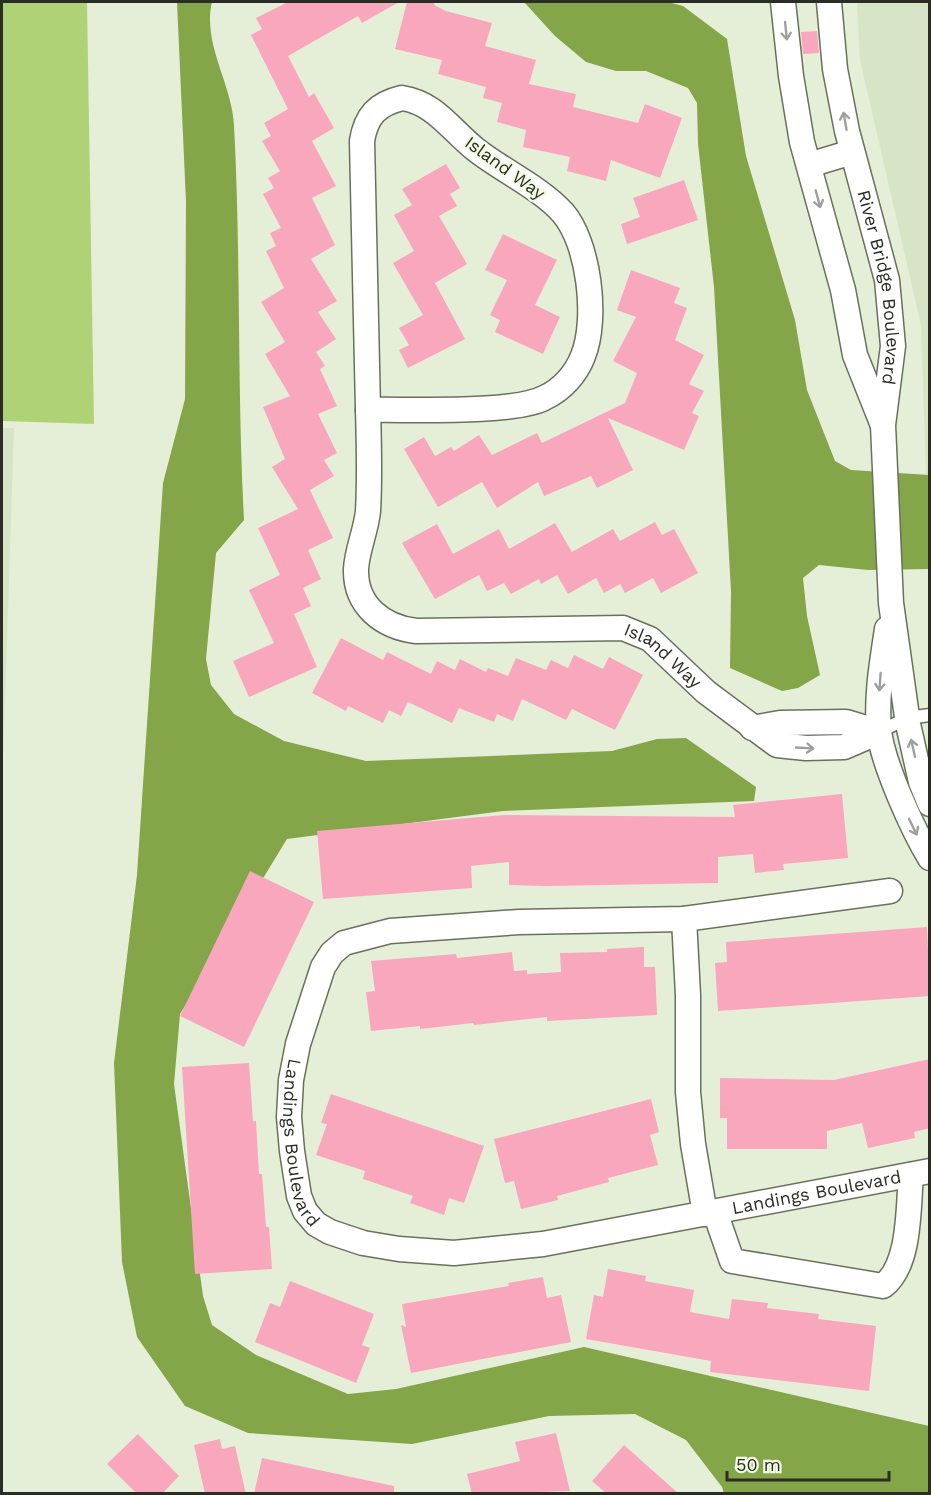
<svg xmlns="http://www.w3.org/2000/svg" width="931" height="1495" font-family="'Work Sans',sans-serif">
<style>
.built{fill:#d7e4c6}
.green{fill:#b0d277}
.water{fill:#84a548}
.building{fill:#f9a7bd}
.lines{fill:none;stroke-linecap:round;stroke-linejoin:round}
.service-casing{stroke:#69715d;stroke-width:15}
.minor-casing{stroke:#69715d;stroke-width:27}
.service{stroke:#fff;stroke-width:12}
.minor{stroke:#fff;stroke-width:24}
.oneway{stroke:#9fa09d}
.labels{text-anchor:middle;stroke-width:5;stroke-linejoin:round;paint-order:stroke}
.street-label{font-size:18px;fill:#2a2d25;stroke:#f2fce5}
</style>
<rect width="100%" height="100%" fill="#e5efd8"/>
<g class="built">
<path d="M857,2h72v473h-3l-5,-150 -61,-265z"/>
<path d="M2,428h12l-12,366z"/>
</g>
<path class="green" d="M2,2h85l7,422 -92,-3z"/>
<g class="water">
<path d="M177,2h35c-10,41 20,82 22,123 7,132 3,264 10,395l-28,33 -10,106 5,26 23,29 50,27 82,20 246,-10 45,-12 29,-1 70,49 -2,14 -251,10 -216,28 -107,175 -6,70 29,212 9,29 44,30 92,39 48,-5 188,-42 345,79v67h-205l-2,-6 -36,-47 -51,-26 -86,2 -137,28 -164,-11 -63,-27 -48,-69 -15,-75 -8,-199 23,-188 26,-392 22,-84 1,-197z"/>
<path d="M524,2h144l15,4 44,33 19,117 49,164 12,70 28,71 16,9 78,5v94l-61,1 -49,-5 -16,13 4,38 13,59 -22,13 -16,3 -52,-23 1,-77 -17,-304 -16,-143 -1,-41 -9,-15 -42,-17h-30l-30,-9 -31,-26z"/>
</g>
<g class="building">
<path d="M288,2h111l-37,21 -4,-7 -70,40 21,41 5,-4 20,35 -22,13 24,45 -24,12 23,47 -24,14 26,42 -19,11 18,27 -20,13 9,14 -5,3 17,37 -19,8 19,39 -13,7 10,16 -24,14 23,48 -25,12 13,29 -18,9 8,18 -17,8 23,53 -68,30 -16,-36 41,-18 -25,-53 31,-15 -22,-47 40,-19 -26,-42 13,-8 -22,-52 27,-11 -25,-42 20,-12 -24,-40 23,-14 -18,-37 10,-5 -6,-13 11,-5 -18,-34 11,-6 -6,-10 12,-7 -18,-30 9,-5 -7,-13 24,-14 -37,-74 11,-6 -6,-11z"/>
<path d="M407,2h28l-1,3 12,6 46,12 -7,23 51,14 -7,24 47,10 -3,13 65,16 7,-19 37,14 -22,60 -49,-18 -5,21 -39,-10 3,-14 -47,-10 3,-17 -29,-8 5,-19 -19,-5 3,-11 -48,-13 4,-14 -47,-11z"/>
<path d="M817,31l2,22 -16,1 -2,-22z"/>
<path d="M446,164l14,24 -10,6 7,12 -18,10 28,48 -32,19 30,56 -57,29 -9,-18 10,-5 -10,-17 24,-13 -30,-52 21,-12 -20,-36 18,-10 -10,-16z"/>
<path d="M684,180l14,40 -71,24 -6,-20 19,-7 -7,-19z"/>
<path d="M503,234l54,26 -22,45 25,12 -17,37 -48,-22 5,-12 -10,-5 17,-35 -22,-10z"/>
<path d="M631,270l49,18 -6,15 13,5 -12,32 29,15 -15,29 15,7 -12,22 7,3 -15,34 -76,-32 25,52 -36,18 -6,-12 -47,20 -6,-14 -41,26 -15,-26 -44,25 -34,-58 20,-12 11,19 16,-9 3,4 25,-16 13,20 45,-22 5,10 83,-40 12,-30 -24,-12 23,-44 -19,-7z"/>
<path d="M655,522l7,13 12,-6 24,44 -37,20 -8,-15 -28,15 -5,-9 -16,9 -8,-15 -28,16 -11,-19 -16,9 -2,-5 -28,15 -7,-11 -17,8 -8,-16 -44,24 -33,-56 35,-19 16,30 46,-25 10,20 46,-26 17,29 41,-23 7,12z"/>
<path d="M341,638l42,22 4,-8 44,22 6,-13 18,9 5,-11 26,13 2,-4 20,8 8,-18 30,12 5,-10 17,8 6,-13 29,14 6,-12 34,18 -28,55 -43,-21 -6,11 -44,-21 -9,22 -16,-7 -3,8 -35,-14 -7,15 -44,-21 -7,14 -12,-6 -6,13 -35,-17 -2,5 -34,-18z"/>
<path d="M842,794l6,64 -65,6 1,6 -29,3 -2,-19 -35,3v26l-172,3 -37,-1v-23l-38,4 1,22 -149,11 -6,-68 187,-16 231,2 -2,-12z"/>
<path d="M250,871l64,31 -70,145 -64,-31z"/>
<path d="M927,927l3,69 -212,15 -3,-48 12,-1 -1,-20z"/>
<path d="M644,947v20h11l2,48 -110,6v-4l-73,8 -1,-2 -53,6v-3l-49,5 -5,-39 9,-1 -4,-30 85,-7 1,4 55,-6 2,19 13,-1v4l34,-2 -1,-19 47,-1v-3z"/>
<path d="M930,1059v69l-16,4 1,6 -47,10 -6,-25 -35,8v18h-100v-31h-7v-40l114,2z"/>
<path d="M249,1063l4,58h3l3,53h3l4,53h3l3,42 -77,5 -13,-207z"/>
<path d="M331,1094l153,52 -20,57 -15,-5 -5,17 -34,-12 3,-7 -50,-17 2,-8 -49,-16 11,-31 -6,-1z"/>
<path d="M651,1099l8,33 -9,3 8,30 -50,13 1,4 -52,14 1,4 -37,9 -7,-28 -9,2 -11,-44z"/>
<path d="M608,1269l38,7 -1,5 49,9 -4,22 39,7 3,-20 36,4 -1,5 52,6 -1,5 58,7 -7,65 -159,-19 1,-11 -125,-22 8,-44 9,2z"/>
<path d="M543,1277l4,21 14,-3 10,47 -160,31 -10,-48 5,2 -4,-23 107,-18 -1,-3z"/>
<path d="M290,1281l84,33 -12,31 8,3 -14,35 -101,-41 15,-39 10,4z"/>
<path d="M556,1433l14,58 -98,3 -5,-20 53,-13 -5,-19z"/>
<path d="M138,1434l41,42 -17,18h-25l-30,-30z"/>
<path d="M220,1439l2,10 13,-3 11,48h-41l-11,-49z"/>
<path d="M624,1445l55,49h-72l-15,-13z"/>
<path d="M262,1458l132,28v8h-140z"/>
</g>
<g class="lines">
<defs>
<path id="service" d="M879,732l28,-14 23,-3"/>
<g id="minor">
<path d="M783,2l8,74 11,66 41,148 12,65 27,68"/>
<path id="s1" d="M829,2l6,67 12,62 40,149 6,66 -10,79 8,178 17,121 13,58 9,22"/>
<path d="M402,98c33,5 48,31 73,51 26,21 66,39 88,64 26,30 35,106 20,143 -7,18 -21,34 -39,42 -31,16 -136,11 -176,12l-6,-269c4,-25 15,-37 40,-43z"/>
<path d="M809,165l43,-13"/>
<path id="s2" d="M368,410c1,34 2,67 0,101 -2,20 -11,39 -12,58 -1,37 27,58 60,62l207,-3 27,11 56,53 71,53 29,3 38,-1 35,-15"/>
<path d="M887,629c-5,34 -11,67 -8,101 3,32 34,100 51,128"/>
<path d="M752,728l28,-5 66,-1 33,10"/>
<path id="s3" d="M890,891l-206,28 -165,3 -129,9 -46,12 -12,10 -9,14 -25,77 -7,36 -2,37 3,34 7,45 6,15 11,13 14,8 33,11 36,6 55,4 89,-9 387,-73"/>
<path d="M684,919l4,76v97l5,52 12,70"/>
<path d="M715,1212l17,49 151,25c28,-21 25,-80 28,-111"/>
</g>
</defs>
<use href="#service" class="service-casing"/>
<use href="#minor" class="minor-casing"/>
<use href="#service" class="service"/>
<use href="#minor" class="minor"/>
</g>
<defs><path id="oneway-shaft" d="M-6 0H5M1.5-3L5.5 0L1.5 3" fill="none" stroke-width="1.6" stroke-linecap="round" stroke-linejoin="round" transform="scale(1.5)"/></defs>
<g class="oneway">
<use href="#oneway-shaft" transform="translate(786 31) rotate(84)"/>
<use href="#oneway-shaft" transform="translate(845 121) rotate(-100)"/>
<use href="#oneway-shaft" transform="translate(818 199) rotate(75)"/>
<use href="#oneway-shaft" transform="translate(880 682) rotate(94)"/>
<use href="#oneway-shaft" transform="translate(805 748) rotate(3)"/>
<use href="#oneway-shaft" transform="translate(913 748) rotate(-103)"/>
<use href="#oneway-shaft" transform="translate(913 827) rotate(64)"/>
</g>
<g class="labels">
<g class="street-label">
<text transform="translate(505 168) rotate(36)" y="6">Island Way</text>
<text dy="6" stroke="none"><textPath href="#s1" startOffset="291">River Bridge Boulevard</textPath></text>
<text dy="6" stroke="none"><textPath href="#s2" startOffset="512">Island Way</textPath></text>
<text dy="6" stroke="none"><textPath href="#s3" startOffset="764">Landings Boulevard</textPath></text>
<text dy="6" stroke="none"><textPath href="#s3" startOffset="1360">Landings Boulevard</textPath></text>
</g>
</g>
<rect width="931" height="1495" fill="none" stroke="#2a2d25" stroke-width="6"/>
<path d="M727 1471v9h162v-9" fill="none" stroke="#2a2d25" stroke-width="3"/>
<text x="736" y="1471" font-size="18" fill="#2a2d25" stroke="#f2fce5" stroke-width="4.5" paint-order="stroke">50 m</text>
</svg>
